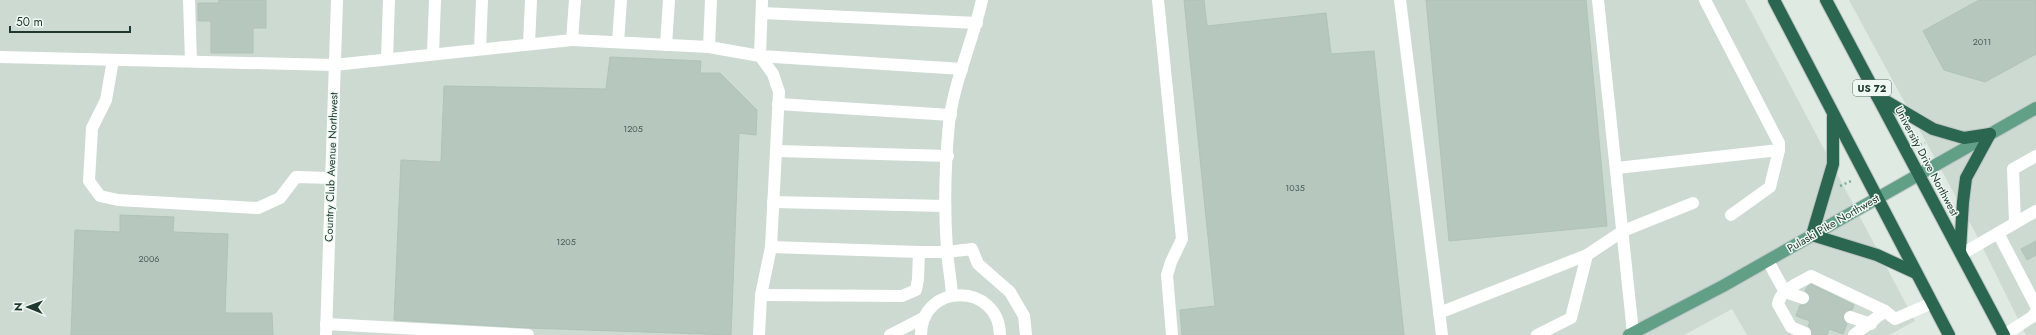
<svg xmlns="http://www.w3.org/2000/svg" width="2036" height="335" font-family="Jost,sans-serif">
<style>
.built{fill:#ccdad1}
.building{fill:#b6c7be;stroke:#b0c3b8}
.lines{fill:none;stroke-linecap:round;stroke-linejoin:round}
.minor-tunnel{stroke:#b8c7be;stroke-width:12;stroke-dasharray:12 6;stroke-linecap:butt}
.major-casing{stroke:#bcc4c0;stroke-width:14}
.highway-casing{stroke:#bcc4c0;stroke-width:14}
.path{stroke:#7dae97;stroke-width:2.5;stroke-dasharray:2 3;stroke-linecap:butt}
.minor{stroke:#fff;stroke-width:12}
.major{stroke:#61a086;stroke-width:12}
.highway{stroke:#2a6650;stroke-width:12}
.labels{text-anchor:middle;stroke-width:3;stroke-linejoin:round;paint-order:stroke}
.number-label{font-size:9px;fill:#455c52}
.shield{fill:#eef7f1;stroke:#5d7268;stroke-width:1}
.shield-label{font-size:10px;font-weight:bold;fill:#1f392e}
.street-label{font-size:11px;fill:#1f392e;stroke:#eef7f1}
</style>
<rect width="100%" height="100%" fill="#deeae2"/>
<g class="built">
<path d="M0,0h1745l170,321 -26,14h-142l-15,-26 -48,26h-1684z"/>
<path d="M1849,0h187v335h-10l-51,-103z"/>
</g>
<g class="building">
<path d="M219,0h47v28h-13v25h-42v-32h-13v-18h21z"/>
<path d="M1184,0h20l3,26 119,-13 5,41 43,-3 30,284h-222l-2,-25 35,-4z"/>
<path d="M1426,0h160l21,226 -158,15z"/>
<path d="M1979,0h57v54l-51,28 -41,-12 -21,-39z"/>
<path d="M610,57l91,4 -1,12h20l37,37 -1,25 -17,-2 -8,202 -202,-7 -135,-8 7,-160 40,2 3,-76 162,3z"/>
<path d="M120,215l54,2 -1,15 55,2 -3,79h47l1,22h-202l4,-105 45,2z"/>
<path d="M2036,241v14l-9,5 -6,-11z"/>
<path d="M1811,284l43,21 -2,5h-4l-5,4v5l4,5 -4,10 -14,-5 -2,6h-15l-1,-6 -3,-3 2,-5 -14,-5 4,-11h5l5,-4v-5l-5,-5 2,-4z"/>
</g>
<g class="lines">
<path class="minor-tunnel" d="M1803,298l47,19"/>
<defs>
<path id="major" d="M1629,335l94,-49 313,-178"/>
<g id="highway">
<path d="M1774,0l175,335"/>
<path d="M1826,0l178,335"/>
<path d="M1877,96l56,33 31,9 26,-4"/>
<path d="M1833,117v47l-21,71 65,20 39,18"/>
<path d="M1960,250l3,-48 3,-24 24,-44"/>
</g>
</defs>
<use href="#major" class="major-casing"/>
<use href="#highway" class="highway-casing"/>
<g class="path">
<path d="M1920,145l5,-2"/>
<path d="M1840,186l11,-5"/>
</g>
<g class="minor">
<path d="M189,0l2,61"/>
<path d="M762,0l-2,56 202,13"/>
<path d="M1158,0l24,239 -11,23 -4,13 5,60"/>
<path d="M1400,0l42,335"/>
<path d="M1598,0l35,333"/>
<path d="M762,13l215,10"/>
<path d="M572,40l137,7 51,9 13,18 6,18 -8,155 -10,48 -2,40"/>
<path d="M618,42l3,-42"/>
<path d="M529,44l2,-44"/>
<path d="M666,45l3,-45"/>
<path d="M709,47l2,-47"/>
<path d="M480,49l2,-49"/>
<path d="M433,54l2,-54"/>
<path d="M0,57l334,8 238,-25 3,-40"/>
<path d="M387,59l2,-59"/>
<path d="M113,60l-7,40 -14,28 -3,53 11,15 18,4 140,8 22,-10 16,-21 35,1"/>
<path d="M778,104l173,11"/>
<path d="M777,151l171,5"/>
<path d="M1617,168l162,-18v-7l-74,-143"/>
<path d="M773,202l172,4"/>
<path d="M1731,215l39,-28 9,-37"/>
<path d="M2015,223l-2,-54 23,-13"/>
<path d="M1998,233l38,73"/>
<path d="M919,252h28l25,-3 6,15 32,28 14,24 2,19"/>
<path d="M1962,254l74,-43"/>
<path d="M1768,261l17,31 18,6"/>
<path d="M761,295l141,1 14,-6 2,-11 1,-27 -148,-5"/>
<path d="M952,295c-1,-15 -4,-30 -5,-45 -3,-42 -2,-85 2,-127 5,-42 24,-82 33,-123"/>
<path d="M1885,311l10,8 37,-16"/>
<path d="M1439,313l148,-58"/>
<path d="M1850,317l21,7"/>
<path d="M326,324l202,11"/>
<path d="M1805,333l-14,-6 -13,-23c3,-15 21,-21 33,-28l74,35 -31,24"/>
<path d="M326,335l11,-335"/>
<path d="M890,335l35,-18"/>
<path d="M921,335c0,-53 78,-53 79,0"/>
<path d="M1537,335l34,-17 16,-63 36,-24 70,-28"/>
<path d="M2004,335l28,-18 4,-5"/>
</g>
<use href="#major" class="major"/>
<use href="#highway" class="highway"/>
</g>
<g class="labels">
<g class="number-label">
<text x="1982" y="45">2011</text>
<text x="633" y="132">1205</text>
<text x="1295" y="191">1035</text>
<text x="566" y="245">1205</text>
<text x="149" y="262">2006</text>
</g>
<rect class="shield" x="1853" y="80" width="38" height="16" rx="3"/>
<g class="shield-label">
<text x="1872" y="92">US 72</text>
</g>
<g class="street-label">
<text transform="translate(1927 161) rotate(62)" y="4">University Drive Northwest</text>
<text transform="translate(331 167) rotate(-88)" y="4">Country Club Avenue Northwest</text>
<text transform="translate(1833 223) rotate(-30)" y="4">Pulaski Pike Northwest</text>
</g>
</g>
<g transform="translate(28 307) rotate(271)" stroke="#eef7f1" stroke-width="3" paint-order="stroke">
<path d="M0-3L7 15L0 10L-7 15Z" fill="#1f392e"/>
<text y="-6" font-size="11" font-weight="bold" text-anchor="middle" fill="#1f392e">N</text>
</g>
<path d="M10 26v6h120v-6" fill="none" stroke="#1f392e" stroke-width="2"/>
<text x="16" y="26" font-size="12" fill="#1f392e" stroke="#eef7f1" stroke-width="3" paint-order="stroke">50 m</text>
</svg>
